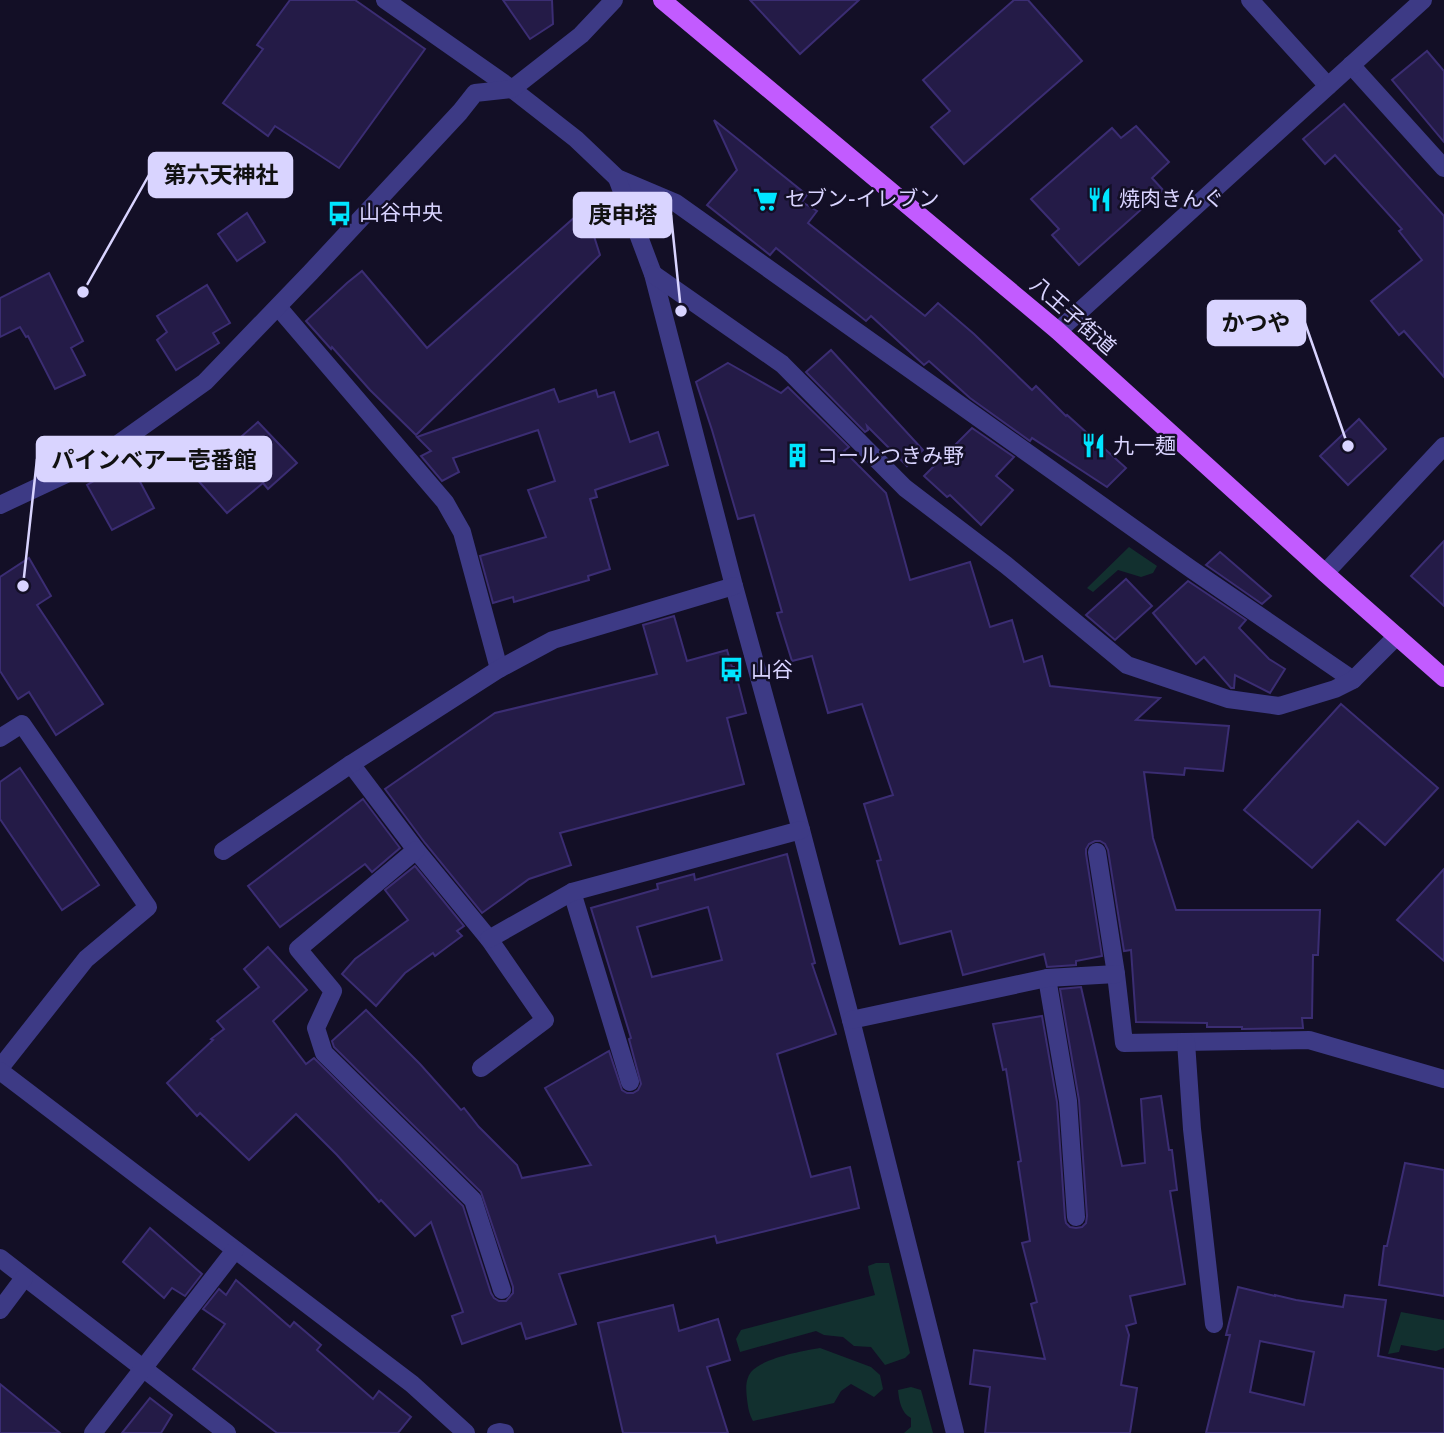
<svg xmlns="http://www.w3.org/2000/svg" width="1444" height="1433" font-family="'DejaVu Sans','Noto Sans JP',sans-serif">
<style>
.green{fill:#12302f}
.building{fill:#241b47;stroke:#3b2d73;stroke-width:2;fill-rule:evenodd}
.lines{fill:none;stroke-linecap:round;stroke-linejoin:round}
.minor{stroke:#3d3a85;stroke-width:18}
.tertiary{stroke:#3d3a85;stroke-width:18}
.primary{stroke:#c25bff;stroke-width:18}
.labels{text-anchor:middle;stroke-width:5;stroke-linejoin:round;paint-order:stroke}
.poi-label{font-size:21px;fill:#d9d4ff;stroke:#130f26;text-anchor:start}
.street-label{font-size:21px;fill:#d9d4ff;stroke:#130f26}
.leader{fill:none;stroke:#d9d4ff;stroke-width:2.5}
.callout-dot{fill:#d9d4ff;stroke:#130f26;stroke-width:2.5}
.callout{fill:#d9d4ff;stroke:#d9d4ff;stroke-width:2.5}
.callout-label{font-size:23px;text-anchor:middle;font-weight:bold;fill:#111}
</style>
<rect width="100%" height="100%" fill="#130f26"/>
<g class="green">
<path d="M1129,547l28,19 -4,7 -12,4 -23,-7 -25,22 -6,-4z"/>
<path d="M876,1263h13l21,90 -5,5 -20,7 -14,-18 -17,-1 -11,-9 -19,-2 -8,-4 -76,21 -4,-13 5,-9 134,-35 -6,-22 -1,-7z"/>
<path d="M1401,1312l43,8v28l-8,3 -35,-6 -2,7 -11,2z"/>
<path d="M820,1348l51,19 9,8 3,14 -9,8 -23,-13 -10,7 -7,12 -81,18c-4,-7 -5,-14 -6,-22 -1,-9 -2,-19 4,-27 12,-14 51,-21 69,-24z"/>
<path d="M911,1387l10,3 12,43h-29l7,-6v-9c-10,-5 -12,-18 -13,-28z"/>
</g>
<g class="building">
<path d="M290,0h65l70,49 -86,119 -64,-42 -7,10 -45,-33 40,-54 -6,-4z"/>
<path d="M503,0h49l1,24 -23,15z"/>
<path d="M750,0h109l-59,54z"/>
<path d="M1014,0h14l54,61 -118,103 -33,-37 19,-16 -27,-31z"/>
<path d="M1427,51l17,20v71l-52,-62z"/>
<path d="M1344,104l100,112v161l-40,-46 -5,4 -28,-34 51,-41 -23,-29 3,-2 -67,-74 -10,9 -22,-25z"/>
<path d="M714,120l93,75 -5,7 15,9 -9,12 117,93 13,-13 36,31 58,56 4,-4 30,30 1,-1 59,53 -19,19 -75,-49 -2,3 -60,-43 -41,-37 -5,4 -53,-49 -5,5 -90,-73 -6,7 -63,-50 30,-35z"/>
<path d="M1136,126l33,36 -17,16 11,12 -84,75 -27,-30 7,-6 -28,-30 81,-71 9,10z"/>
<path d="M585,208l15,47 -184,180 -46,-45 -38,-43 -1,2 -25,-28 41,-38 15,-12 65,77z"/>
<path d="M247,213l18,29 -28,19 -19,-27z"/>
<path d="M49,273l34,68 -12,7 14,27 -30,14 -27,-53 -2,1 -6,-10 -20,10v-39z"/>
<path d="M207,285l23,38 -17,10 6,10 -43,27 -19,-30 10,-8 -10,-16z"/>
<path d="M831,350l92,100 -16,16 -40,-40 1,4 -3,2 -59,-60z"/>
<path d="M728,363l53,30 7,-6 61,60 -5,4 42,42 24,87 60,-18 20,65 22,-7 12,42 18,-6 8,30 110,12 -24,22 93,6 -6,45 -38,-3 -1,7 -40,-3 9,66 23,72h144l-2,45h-5l-1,63h-10l1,10 -61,1v-2h-35v-4l-71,-1 -5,-72 -7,1 -16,-101 -3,-6 -5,-3h-5l-6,3 -3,5v5l16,102 -26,5v4l-29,2 -3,-13 -81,21 -12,-44 -51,13 -23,-83 4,-1 -17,-56 29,-9 -31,-91 -34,9 -16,-57 -20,5 -15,-48 5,-1 -28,-97 -16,4 -26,-89 -16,-48z"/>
<path d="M554,389l5,13 37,-12 2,7 16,-5 16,50 28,-10 10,33 -73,25 2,7 -7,2 20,70 -22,7 1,4 -75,22 -1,-5 -20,6 -13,-47 66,-19 -18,-47 27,-9 -17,-51 -85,28 6,14 -17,9 -21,-25 10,-5 -14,-14z"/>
<path d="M1359,419l27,30 -38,36 -28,-29z"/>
<path d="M258,422l39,41 -29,26 -5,-6 -36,30 -32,-36z"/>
<path d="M972,428l42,29 -18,19 17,14 -32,35 -31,-30 -3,2 -23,-21z"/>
<path d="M129,461l25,47 -42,22 -25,-45z"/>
<path d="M1444,541v65l-33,-30z"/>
<path d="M1220,552l51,44 -9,8 -56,-39z"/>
<path d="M29,558l22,38 -14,9 66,99 -47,31 -27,-43 -11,7 -18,-28v-94z"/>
<path d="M1126,579l26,27 -37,34 -29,-25z"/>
<path d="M1188,581l58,39 -7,8 30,31 16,10 -15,24 -35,-18 -1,13h-3l-27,-31 -8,7 -43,-51z"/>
<path d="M674,616l13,45 40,-11 5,17h2l12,46 -19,5 17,66 -184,49 11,32 -42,14 -47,34 -57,-70 -40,-54 110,-76 162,-39 -14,-49z"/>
<path d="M1341,704l97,84 -53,57 -27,-24 -46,47 -68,-58z"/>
<path d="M20,768l79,117 -37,25 -62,-91v-37z"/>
<path d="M363,799l37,49 -28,24 -7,-8 -85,63 -32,-41z"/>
<path d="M787,854l28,109 -3,1 24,70 -59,20 34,123 39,-10 9,41 -142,35 -2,-7 -156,38 17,50 -50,15 -5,-16 -59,21 -10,-28 11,-4 -32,-90 -16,14 -34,-36 -2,2 -42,-47 -41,-41 -47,46 -49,-47 -3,3 -30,-33 46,-43 -2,-1 13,-10 -7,-8 42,-34 -15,-18 24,-22 39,43 -34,31 33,43 8,-6 149,148 28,87 3,5 5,3h7l7,-8v-6l-32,-95 -147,-145 -2,-6 34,-31 54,54 41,46 3,-2 15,19 38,38 5,13 69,-13 -46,-77 64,-37 13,39 5,3h6l5,-3 3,-6 -12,-45 2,-1 -40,-130 67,-19 -1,-5 37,-10 1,6zM708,907l14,53 -70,17 -15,-50z"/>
<path d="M415,866l49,60 -7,5 5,5 -27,20 -2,-3 -28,20 -29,33 -34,-32 13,-15 53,-39 -23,-30z"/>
<path d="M1444,869v92l-47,-41z"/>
<path d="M1081,987l41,179 23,-3 -4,-64 20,-3 8,54h3l5,40 -7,1 15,93 -55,12 6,27 -10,3 3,9 -8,50 16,3 -7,45h-145l5,-46 -20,-3 4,-34 71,9 -14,-55 6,-2 -15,-59 8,-2 -12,-79 3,-1 -15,-92 -3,1 -10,-46 49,-8 15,86 8,116 1,5 4,4 6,1 6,-1 4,-4 1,-7 -8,-116 -19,-111z"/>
<path d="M1405,1163l39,7v126l-65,-11 5,-39h3z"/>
<path d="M150,1228l52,46 -17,22 -13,-8 -8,10 -41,-36z"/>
<path d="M236,1280l54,47 4,-5 27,23 -4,5 56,49 6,-8 32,26 -13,16h-121l-84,-64 32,-45 -22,-15 16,-20 7,6z"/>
<path d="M1238,1287l37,9v-1l21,5 47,7 2,-12 41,5 -8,56 66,13v64h-238l24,-98h-4zM1260,1341l54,11 -10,53 -54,-13z"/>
<path d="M673,1305l6,26 39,-12 12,41 -23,7 21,66h-105l-25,-110z"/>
<path d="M0,1384l60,49h-60z"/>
<path d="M150,1398l22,17 -11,18h-39z"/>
</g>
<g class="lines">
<g class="minor">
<path d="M385,0l127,89 64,50 41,39 59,25 515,366 162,111"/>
<path d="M1250,0l78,86"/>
<path d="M1351,65l93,103"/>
<path d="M617,178l36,96 81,312 67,244 50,190 104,413"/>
<path d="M653,274l129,90 123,124 101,77 121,100 101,34 51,7 56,-17 18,-9 44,-44"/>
<path d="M278,307l167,195 17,30 37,137"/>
<path d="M0,505l94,-44 111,-79 106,-110 149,-160 15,-19 37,-4 69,-54 33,-35"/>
<path d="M0,738l22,-14 126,183 -62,52 -86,109"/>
<path d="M351,764l65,86 73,89 56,81 -64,48"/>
<path d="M416,850l-118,99 35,42 -17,37 8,25 149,147 29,90"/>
<path d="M223,851l128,-87 148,-95 54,-29 181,-54"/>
<path d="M1097,852l19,122 8,69 185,-3 135,39"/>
<path d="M572,892l58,190"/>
<path d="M489,939l83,-47 229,-62"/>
<path d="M1047,978l21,123 8,116"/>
<path d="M851,1020l196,-42 69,-4"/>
<path d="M1186,1042l6,87 22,195"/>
<path d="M0,1071l412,313 54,49"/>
<path d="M0,1258l227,175"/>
<path d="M0,1310l24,-32"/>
<path d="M93,1433l142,-183"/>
<path d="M496,1433l4,-1 5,1"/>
</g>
<g class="tertiary">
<path d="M1058,331l365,-331"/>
<path d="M1325,573l119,-127"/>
</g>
<path class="primary" d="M662,0l396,331 267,242 119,105"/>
</g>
<defs>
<symbol id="supermarket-bare" viewBox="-9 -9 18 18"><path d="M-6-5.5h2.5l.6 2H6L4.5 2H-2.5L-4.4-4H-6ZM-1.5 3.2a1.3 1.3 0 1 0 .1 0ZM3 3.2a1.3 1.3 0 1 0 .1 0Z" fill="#00e5ff" stroke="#130f26" stroke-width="2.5" paint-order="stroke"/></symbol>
<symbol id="restaurant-bare" viewBox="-9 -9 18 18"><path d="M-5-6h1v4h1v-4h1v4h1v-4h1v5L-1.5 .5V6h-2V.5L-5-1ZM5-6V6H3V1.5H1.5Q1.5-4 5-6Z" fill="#00e5ff" stroke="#130f26" stroke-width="2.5" paint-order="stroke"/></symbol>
<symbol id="bus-bare" viewBox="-9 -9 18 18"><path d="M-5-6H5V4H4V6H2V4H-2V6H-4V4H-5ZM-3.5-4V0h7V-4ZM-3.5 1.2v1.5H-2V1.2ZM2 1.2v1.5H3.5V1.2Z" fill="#00e5ff" stroke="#130f26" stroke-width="2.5" paint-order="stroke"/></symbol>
<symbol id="building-bare" viewBox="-9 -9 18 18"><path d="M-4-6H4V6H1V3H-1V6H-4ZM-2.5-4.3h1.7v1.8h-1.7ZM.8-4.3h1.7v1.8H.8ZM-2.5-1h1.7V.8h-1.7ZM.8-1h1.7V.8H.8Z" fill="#00e5ff" stroke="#130f26" stroke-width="2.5" paint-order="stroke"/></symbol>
</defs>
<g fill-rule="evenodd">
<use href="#supermarket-bare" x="748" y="182" width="35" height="35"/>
<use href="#restaurant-bare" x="1082" y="182" width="35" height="35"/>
<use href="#bus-bare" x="322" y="196" width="35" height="35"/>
<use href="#restaurant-bare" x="1076" y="428" width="35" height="35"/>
<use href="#building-bare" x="780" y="438" width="35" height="35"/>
<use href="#bus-bare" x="714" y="652" width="35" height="35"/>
</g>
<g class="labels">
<g class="poi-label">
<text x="785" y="206">セブン-イレブン</text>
<text x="1119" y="206">焼肉きんぐ</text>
<text x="359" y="220">山谷中央</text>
<text x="1113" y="453">九一麺</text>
<text x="817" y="463">コールつきみ野</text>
<text x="751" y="677">山谷</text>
</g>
<g class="street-label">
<text transform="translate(1073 316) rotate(41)" y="7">八王子街道</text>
</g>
</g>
<path class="leader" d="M83 292L149 175M681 311L671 215M1348 446L1305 323M23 586L37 459"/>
<g class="callout-dot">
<circle cx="83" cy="292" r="7"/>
<circle cx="681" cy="311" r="7"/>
<circle cx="1348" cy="446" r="7"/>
<circle cx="23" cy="586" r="7"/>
</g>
<g class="callout">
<rect x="149" y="153" width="143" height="44" rx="7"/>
<rect x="574" y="193" width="97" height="44" rx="7"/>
<rect x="1208" y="301" width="97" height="44" rx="7"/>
<rect x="37" y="437" width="234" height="44" rx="7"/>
</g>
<g class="callout-label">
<text x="221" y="183">第六天神社</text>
<text x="623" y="223">庚申塔</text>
<text x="1256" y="331">かつや</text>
<text x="154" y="468">パインベアー壱番館</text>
</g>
</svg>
